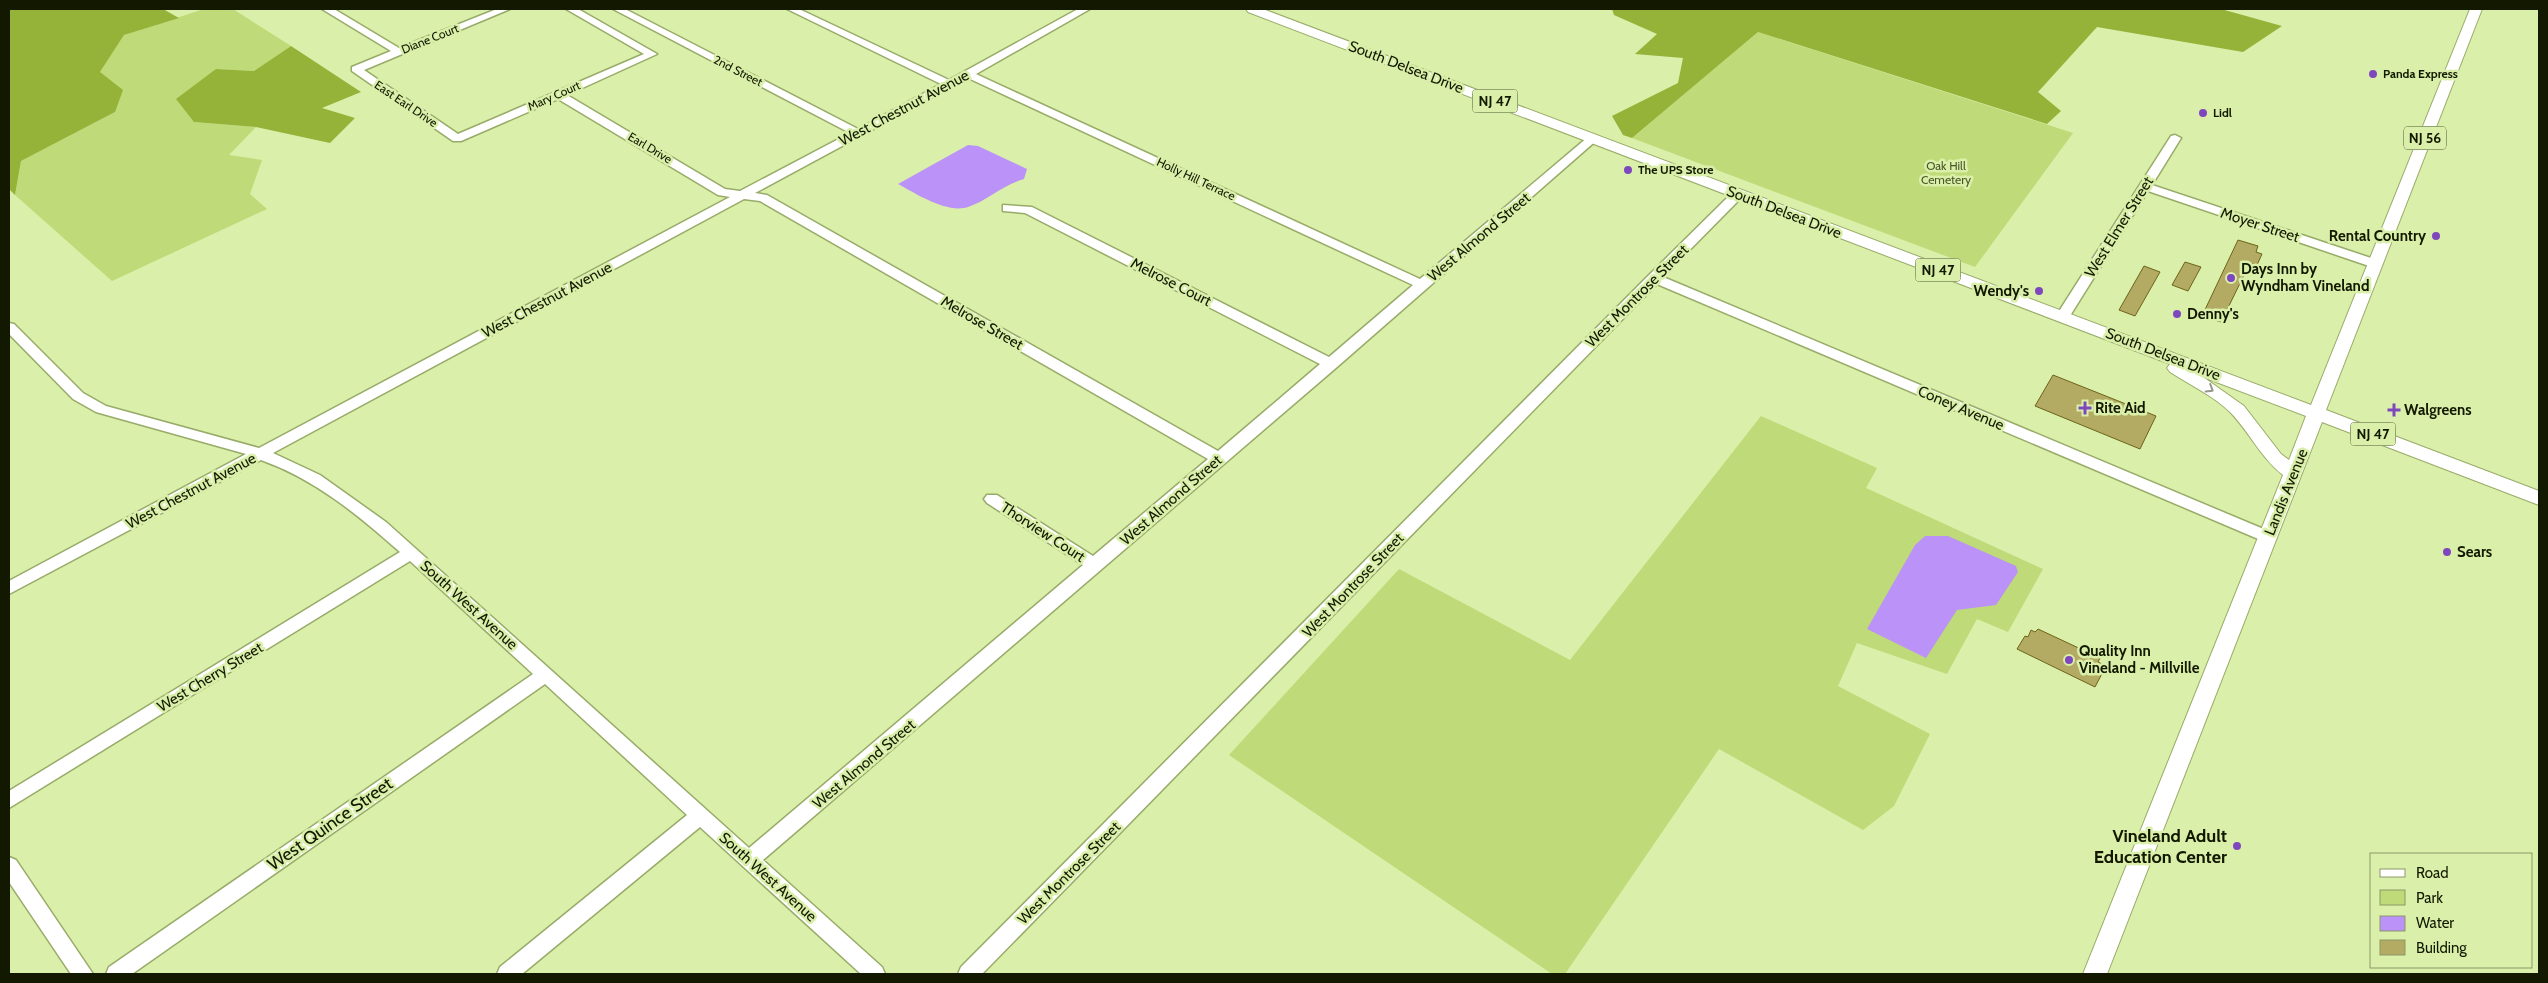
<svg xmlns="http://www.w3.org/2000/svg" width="2548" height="983" font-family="Cabin,sans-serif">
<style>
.green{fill:#bfda78}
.forest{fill:#95b239}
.water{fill:#bb92f7}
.building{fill:#b3aa63;stroke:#6d6419}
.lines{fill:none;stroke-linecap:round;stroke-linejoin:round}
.minor-casing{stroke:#98ab68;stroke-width:3}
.major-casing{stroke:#98ab68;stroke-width:2}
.minor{fill:#fff;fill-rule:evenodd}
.major{fill:#fff;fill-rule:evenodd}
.oneway{stroke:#95988d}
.poi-dot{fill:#7e47be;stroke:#daefa9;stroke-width:2}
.labels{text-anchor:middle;stroke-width:5;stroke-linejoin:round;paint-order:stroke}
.far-street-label{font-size:12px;fill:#131901;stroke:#daefa9}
.far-poi-label{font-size:12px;font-weight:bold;fill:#131901;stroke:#daefa9;text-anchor:start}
.far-park-label{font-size:12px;fill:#495627;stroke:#daefa9}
.shield{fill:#daefa9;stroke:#4f5933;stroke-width:1}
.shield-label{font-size:14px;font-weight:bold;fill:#131901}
.street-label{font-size:15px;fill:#131901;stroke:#daefa9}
.poi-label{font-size:15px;font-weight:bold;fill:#131901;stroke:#daefa9;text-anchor:start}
.near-street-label{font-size:18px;fill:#131901;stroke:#daefa9}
.near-poi-label{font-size:18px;font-weight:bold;fill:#131901;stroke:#daefa9;text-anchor:end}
</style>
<rect width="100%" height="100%" fill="#daefa9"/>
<g class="green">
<path d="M204,9h29l58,37 -37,25 -38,-2 -22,53 62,5 -27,28 33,5 -12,34 17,15 -155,72 -97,-86 6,-34 94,-49 -15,-40 24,-37z"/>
<path d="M1758,32l315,101 -98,134 -343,-129z"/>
<path d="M1761,416l116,52 -11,20 177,81 -35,63 -31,-13 -30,55 -90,-31 -19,43 92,48 -36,72 -31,24 -144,-81 -154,225h-13l-323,-219 170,-186 171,91z"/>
</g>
<g class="forest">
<path d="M9,9h154l16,9 -55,17 -24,37 23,18 -8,22 -94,49 -6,34 -6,-6z"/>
<path d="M1612,9h609l61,17 -39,26 -146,-25 -59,65 23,19 -14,13 -289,-92 -126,106 -9,-3 -11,-19 66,-33 5,-25 -48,-4 22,-20 -43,-19z"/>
<path d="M291,46l70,46 -39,16 33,10 -25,25 -74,-16 -62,-5 -18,-23 40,-30 38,2z"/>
</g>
<g class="water">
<path d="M968,145l10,1 49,23 -3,10c-23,7 -37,22 -56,28 -21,7 -53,-14 -70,-23z"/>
<path d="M1925,536h23l68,30 2,6 -22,33 -39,5 -31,48 -59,-29 48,-84z"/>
</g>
<g class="building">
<path d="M2238,240l20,6 -2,6 6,2 -5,11 -7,-2 -29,59 -19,-6z"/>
<path d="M2185,262l16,5 -13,24 -16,-6z"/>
<path d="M2144,266l16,6 -25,44 -16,-6z"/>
<path d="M2053,375l103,41 -16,33 -105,-43z"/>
<path d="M2038,629l62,29 -2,4 8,4 -11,21 -78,-38 8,-13 3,1 3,-7 4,2z"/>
</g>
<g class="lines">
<defs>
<g id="minor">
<path d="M322,9h12l65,39 98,-39h13l-146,61 94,64 186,-80 -78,-45h12l79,45 -90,41 158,94 15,2 110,-58 -237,-124h12l233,120 83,-45 -154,-75h12l150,71 129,-71h12l-114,65 444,205 168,-142h8l2,2 -261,228 -574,493 119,107 3,7h-24l-161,-147 -178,147h-25l3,-7 187,-152 -142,-131 -413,290h-26l3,-7 424,-293 -123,-113 -401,247v-17l391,-239c-42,-37 -85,-73 -139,-92l-252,134v-13l237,-127 -150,-42 -23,-13 -64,-65v-11l5,1 69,69 23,13 153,42 471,-251 -12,-2 -160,-96 -97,42h-8l-101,-70v-4l39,-16zM968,78l445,207 -84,72 -297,-150 -29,-2v6l22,2 295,151 -102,87 -451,-256 -12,-2zM744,199l16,2 448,258 -115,97 -96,-61h-10l-3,4 3,4 96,62 -334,283 -363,-326 -66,-47 -47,-22z"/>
<path d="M2175,135l6,3 -29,47 228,76 2,3 -6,4 -4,-1 -224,-76 -80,128h-10l-2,-3 115,-180z"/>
<path d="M1737,191l4,1v6l-78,79 610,256 3,4 -3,4h-10l-606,-257 -675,690h-24l3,-7 688,-692 84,-83z"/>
<path d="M9,857l7,3 77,114h-22l-62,-92z"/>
</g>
<path id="major" d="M1246,9h17l1048,396 159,-396h12l-156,401 213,81v14l-217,-83 -215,552h-24l200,-499c-22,-17 -33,-42 -52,-62 -17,-17 -41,-28 -61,-41l-3,-4 3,-4 -922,-352zM2203,377l103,39 -17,44 -8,-6 -37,-48z"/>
</defs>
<use href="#minor" class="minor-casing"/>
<use href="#major" class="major-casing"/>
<use href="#minor" class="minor"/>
<use href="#major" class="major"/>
</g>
<defs><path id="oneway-chevron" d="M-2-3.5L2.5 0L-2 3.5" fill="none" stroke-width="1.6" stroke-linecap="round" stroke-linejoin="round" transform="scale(1.25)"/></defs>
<use class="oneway" href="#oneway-chevron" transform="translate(2210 389) rotate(32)"/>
<g class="poi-dot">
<circle cx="2373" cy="74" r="5"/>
<circle cx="2203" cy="113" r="5"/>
<circle cx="1628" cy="170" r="5"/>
<circle cx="2436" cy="236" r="5"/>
<circle cx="2231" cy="278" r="5"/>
<circle cx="2039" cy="291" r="5"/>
<circle cx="2177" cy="314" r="5"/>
<path d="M2082.5 400.5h5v5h5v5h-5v5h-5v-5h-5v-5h5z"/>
<path d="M2391.5 402.5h5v5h5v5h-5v5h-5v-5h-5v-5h5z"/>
<circle cx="2447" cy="552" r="5"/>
<circle cx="2069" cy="660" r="5"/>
<circle cx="2237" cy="846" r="5"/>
</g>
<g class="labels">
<g class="far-street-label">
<text transform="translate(430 39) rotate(-22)" y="4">Diane Court</text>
<text transform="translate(738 71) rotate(27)" y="4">2nd Street</text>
<text transform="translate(554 96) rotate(-24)" y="4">Mary Court</text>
<text transform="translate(406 104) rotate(34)" y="4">East Earl Drive</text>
<text transform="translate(650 148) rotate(31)" y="4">Earl Drive</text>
<text transform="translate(1196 179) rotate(25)" y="4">Holly Hill Terrace</text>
</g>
<g class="far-poi-label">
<text x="2383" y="78">Panda Express</text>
<text x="2213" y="117">Lidl</text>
<text x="1638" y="174">The UPS Store</text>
</g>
<g class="far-park-label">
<text x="1946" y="170">Oak Hill<tspan x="1946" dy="14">Cemetery</tspan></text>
</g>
<g class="shield">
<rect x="1472.5" y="89.5" width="45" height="23" rx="4"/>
<rect x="2404" y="126.5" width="42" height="23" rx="4"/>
<rect x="1915.5" y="258.5" width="45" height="23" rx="4"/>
<rect x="2350.5" y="422.5" width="45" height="23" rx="4"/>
</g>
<g class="shield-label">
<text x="1495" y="106">NJ 47</text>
<text x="2425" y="143">NJ 56</text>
<text x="1938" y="275">NJ 47</text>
<text x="2373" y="439">NJ 47</text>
</g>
<g class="street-label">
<text transform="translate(1406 67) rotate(21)" y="5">South Delsea Drive</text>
<text transform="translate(904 108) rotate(-28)" y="5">West Chestnut Avenue</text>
<text transform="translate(1784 212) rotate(21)" y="5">South Delsea Drive</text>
<text transform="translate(2260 225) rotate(18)" y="5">Moyer Street</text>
<text transform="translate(2119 227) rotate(-58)" y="5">West Elmer Street</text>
<text transform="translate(1479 237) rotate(-40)" y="5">West Almond Street</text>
<text transform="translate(1171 282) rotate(27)" y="5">Melrose Court</text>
<text transform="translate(1637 296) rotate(-45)" y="5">West Montrose Street</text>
<text transform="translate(547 300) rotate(-28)" y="5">West Chestnut Avenue</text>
<text transform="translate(982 323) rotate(30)" y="5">Melrose Street</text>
<text transform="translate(2163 354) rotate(21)" y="5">South Delsea Drive</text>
<text transform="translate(1961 408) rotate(23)" y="5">Coney Avenue</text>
<text transform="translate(191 491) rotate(-28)" y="5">West Chestnut Avenue</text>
<text transform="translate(2286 492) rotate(-68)" y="5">Landis Avenue</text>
<text transform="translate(1171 500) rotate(-41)" y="5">West Almond Street</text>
<text transform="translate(1043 532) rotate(33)" y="5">Thorview Court</text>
<text transform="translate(1353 585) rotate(-46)" y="5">West Montrose Street</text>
<text transform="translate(469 605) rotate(42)" y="5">South West Avenue</text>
<text transform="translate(210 677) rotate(-31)" y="5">West Cherry Street</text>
<text transform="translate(864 764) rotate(-40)" y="5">West Almond Street</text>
<text transform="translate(1069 873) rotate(-45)" y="5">West Montrose Street</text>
<text transform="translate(768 877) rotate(42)" y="5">South West Avenue</text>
</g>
<g class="poi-label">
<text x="2426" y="241" text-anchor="end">Rental Country</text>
<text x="2241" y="274">Days Inn by<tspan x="2241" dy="17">Wyndham Vineland</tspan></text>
<text x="2029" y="296" text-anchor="end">Wendy's</text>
<text x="2187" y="319">Denny's</text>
<text x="2095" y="413">Rite Aid</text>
<text x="2404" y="415">Walgreens</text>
<text x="2457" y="557">Sears</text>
<text x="2079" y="656">Quality Inn<tspan x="2079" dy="17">Vineland - Millville</tspan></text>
</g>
<g class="near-street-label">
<text transform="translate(330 824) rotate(-35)" y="6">West Quince Street</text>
</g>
<g class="near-poi-label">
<text x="2227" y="842">Vineland Adult<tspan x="2227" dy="21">Education Center</tspan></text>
</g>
</g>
<rect width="2548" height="983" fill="none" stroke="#131901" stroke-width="20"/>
<rect x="2370" y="853" width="162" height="115" fill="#daefa9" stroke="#8a9966"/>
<rect x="2380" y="869" width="25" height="8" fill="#ffffff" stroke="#8a9966"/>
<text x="2416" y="878" font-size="15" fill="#131901">Road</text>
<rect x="2380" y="890" width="25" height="15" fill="#bfda78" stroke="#8a9966"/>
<text x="2416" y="903" font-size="15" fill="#131901">Park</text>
<rect x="2380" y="916" width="25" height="15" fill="#bb92f7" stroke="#8a9966"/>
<text x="2416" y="928" font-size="15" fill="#131901">Water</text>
<rect x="2380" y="940" width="25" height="15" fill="#b3aa63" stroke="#8a9966"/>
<text x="2416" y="953" font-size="15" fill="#131901">Building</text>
</svg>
